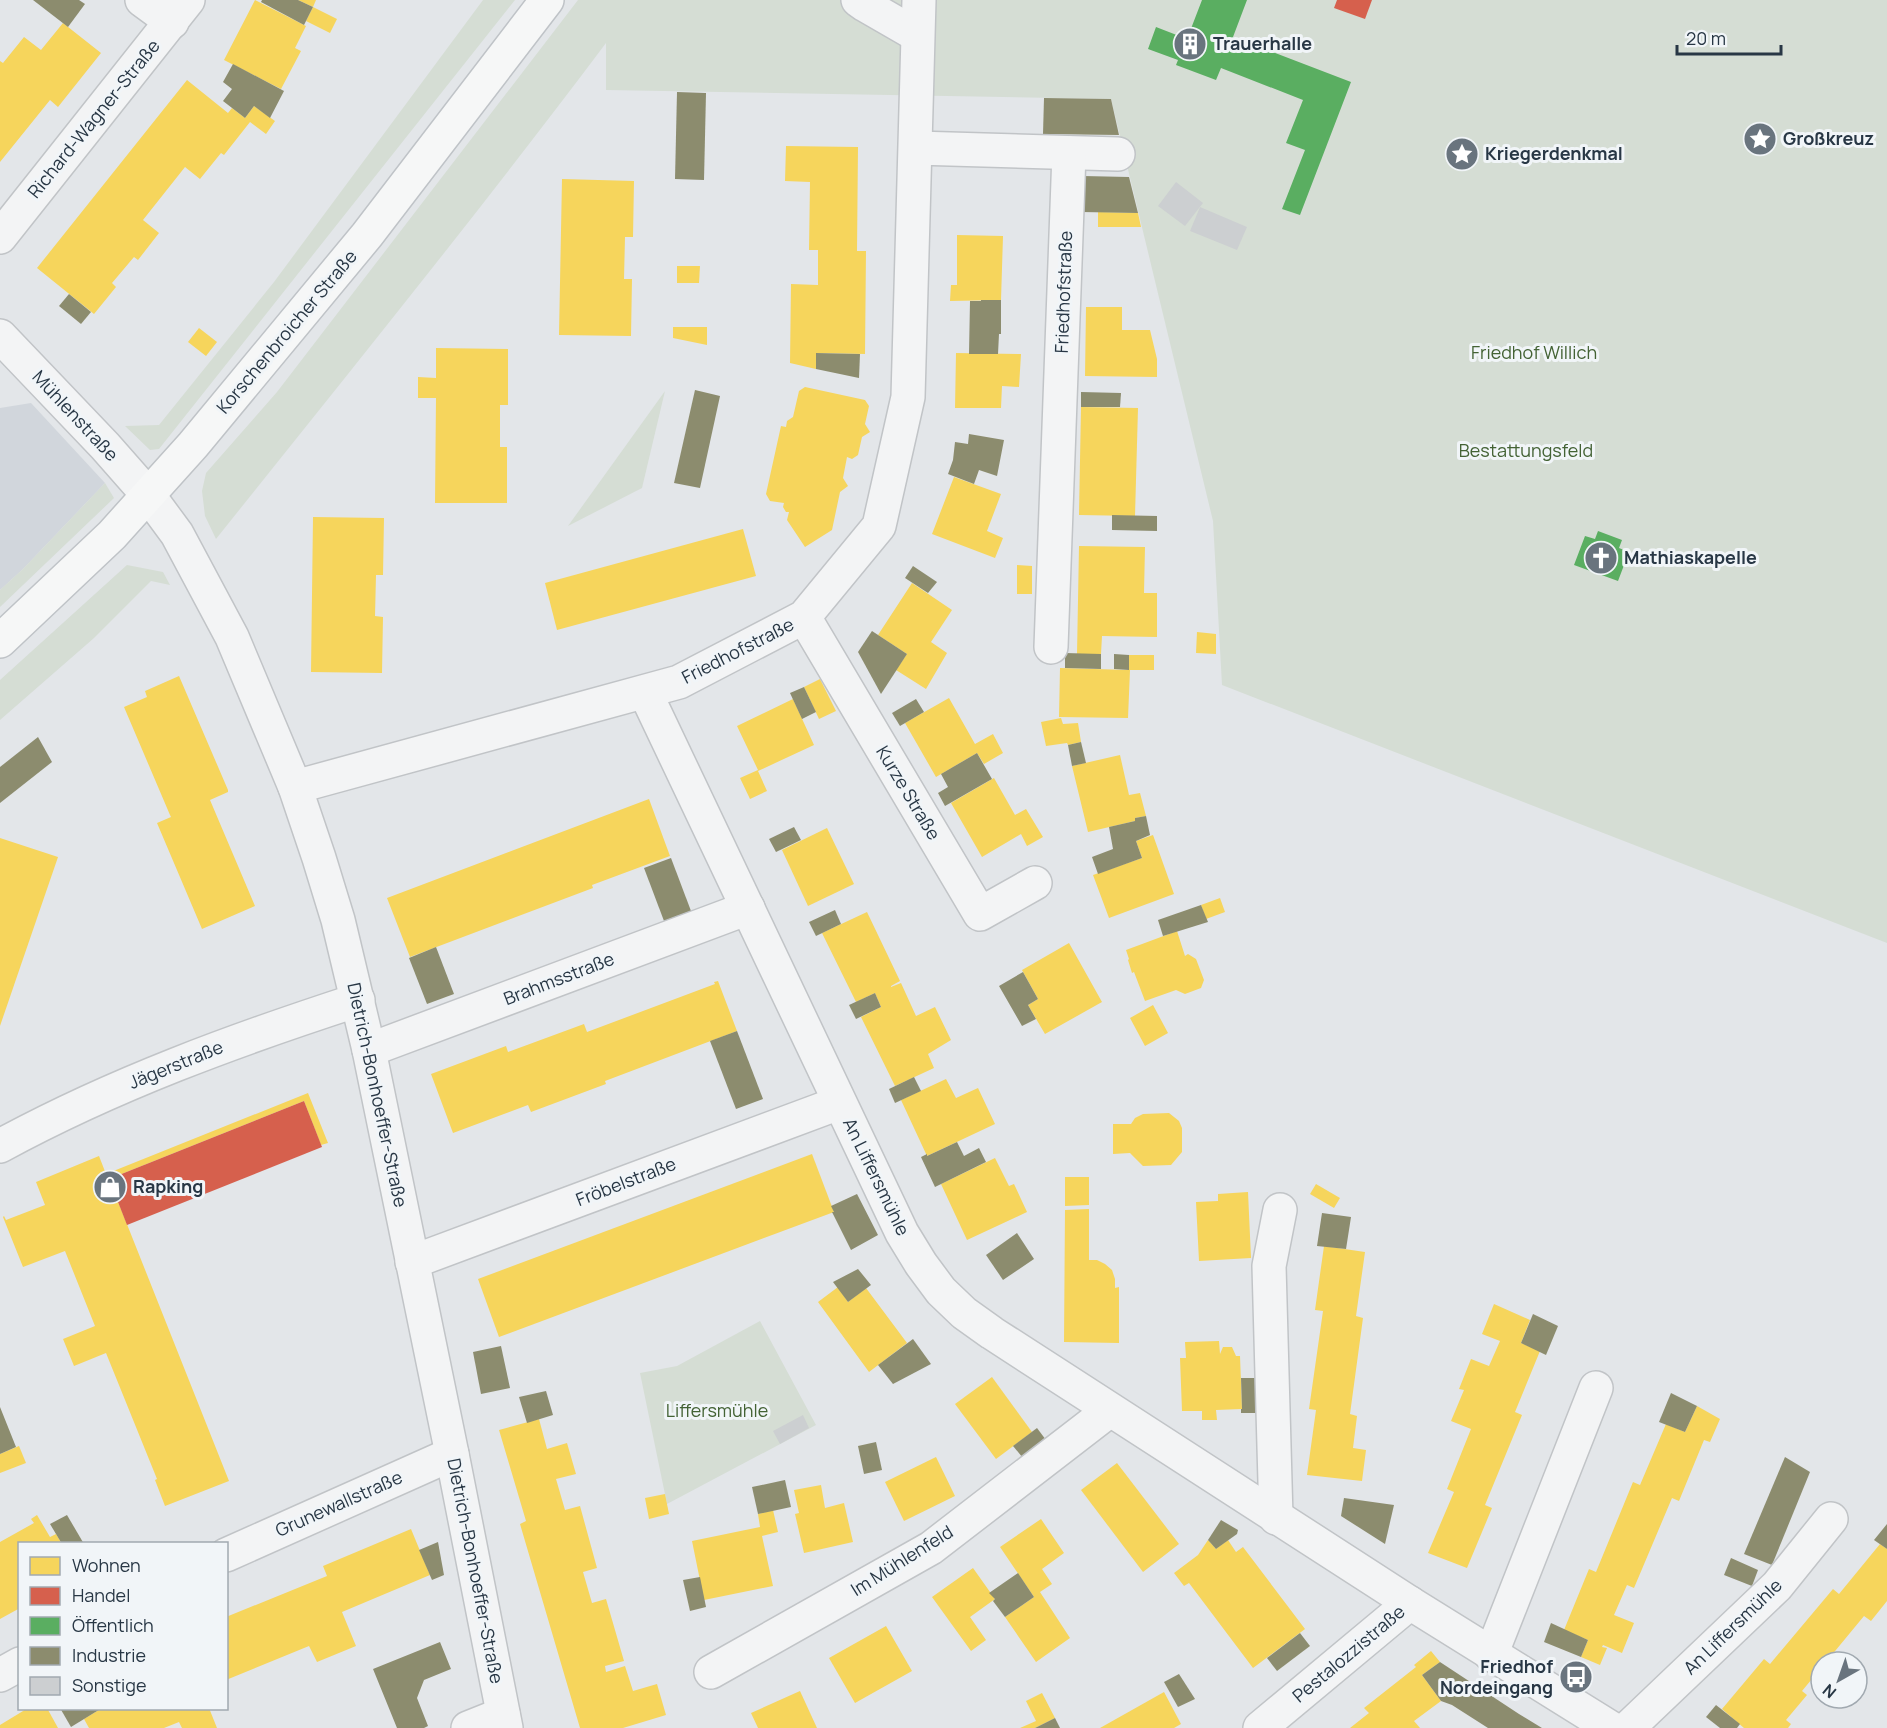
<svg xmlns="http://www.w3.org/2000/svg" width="1887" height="1728" font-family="Manrope,sans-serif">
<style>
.built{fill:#d1d6dc}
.green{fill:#d5ddd4}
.homes{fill:#f6d55c}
.shops{fill:#d6604d}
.public{fill:#5aae61}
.industry{fill:#8c8c6e}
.building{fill:#cccfd1}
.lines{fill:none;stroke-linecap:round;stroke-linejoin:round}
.minor-casing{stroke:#c1c4c7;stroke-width:36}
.major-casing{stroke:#bfc3c7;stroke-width:36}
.minor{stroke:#f3f4f5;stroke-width:33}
.major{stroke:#f6f7f7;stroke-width:33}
.labels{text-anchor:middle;stroke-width:6;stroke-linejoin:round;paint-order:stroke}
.poi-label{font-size:18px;font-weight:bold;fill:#283745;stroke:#f1f5f8;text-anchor:start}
.street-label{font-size:18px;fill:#283745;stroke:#f1f5f8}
.park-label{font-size:18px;fill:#436234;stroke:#f1f5f8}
</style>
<rect width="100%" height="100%" fill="#e3e6e9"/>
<path class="built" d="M31,403l74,80 -82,86 -23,21v-182z"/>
<g class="green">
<path d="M483,0h32l-356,449 -9,1 -25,-24 34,-1 115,-143z"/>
<path d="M578,0h1309v943l-665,-258 -9,-164 -102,-422 -505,-9v-47c-126,168 -259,332 -390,496l-11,-23 -3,-25 4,-18 71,-81z"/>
<path d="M665,391l-23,97 -74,38z"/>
<path d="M105,483l9,15 -114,109v-17l23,-21z"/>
<path d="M127,565l36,7 7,13 -19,-4 -57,57 -94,82v-40z"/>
<path d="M760,1321l56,104 -149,79 -27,-131 37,-7z"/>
</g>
<g class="homes">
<path d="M255,0l51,26 -11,22 6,3 -20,38 -57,-29z"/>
<path d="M298,0h18l-3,7z"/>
<path d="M313,7l24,12 -7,14 -24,-12z"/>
<path d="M63,23l38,30 -43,54 -8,-7 -50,62v-101l3,2 21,-26 17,13z"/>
<path d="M187,80l41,33 4,-5 13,10 9,-12 21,15 -9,13 -16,-12 -26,33 -3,-2 -21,26 -15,-12 -42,53 16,13 -21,27 -4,-3 -22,26 4,4 -22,27 -57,-46z"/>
<path d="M786,146l72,1 -1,104h9l-1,103 -49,-1v16l-26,-6 1,-79 27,1v-35h-9l1,-68 -25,-1z"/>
<path d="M562,179l72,2 -1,56h-8l-1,42h8l-1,57 -72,-1z"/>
<path d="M1098,212l40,1 3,14h-43z"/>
<path d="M957,235l46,1 -2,64 -51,1 1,-16h6z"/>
<path d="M677,266h23l-1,17h-22z"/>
<path d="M1086,307h36v23h28l7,29v18l-72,-1z"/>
<path d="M673,327h34v18l-34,-7z"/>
<path d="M199,328l18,14 -11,14 -18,-14z"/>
<path d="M436,348l72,1v56h-8v42h7v56h-72l1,-105h-18v-21l18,1z"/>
<path d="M956,353l65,1 -2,33 -17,-1 -1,22h-46z"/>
<path d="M805,387l60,13 4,6 -4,18 5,8 -8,5 -4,18 -6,4 -5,-2 -4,21 5,8 -8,6 -8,38 -27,17 -18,-27 2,-8h-3l-3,-5 1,-4 -14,-2 -4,-7 15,-68 5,1 1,-6 6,-4 6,-26z"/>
<path d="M1081,407l57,1 -3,108 -56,-1z"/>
<path d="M954,477l47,17 -14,37 16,7 -8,20 -63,-24z"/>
<path d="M313,517l71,1 -1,57h-7l-1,41 8,1 -1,56 -71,-1z"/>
<path d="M743,529l13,47 -199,54 -12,-47z"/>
<path d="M1079,546l66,1 -1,46h13v44l-55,-1 -1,18h-24z"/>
<path d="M1017,565l15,1v28h-15z"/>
<path d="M912,583l40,27 -21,32 16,11 -21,36 -30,-19 11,-16 -29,-19z"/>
<path d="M1197,632l19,2v20l-20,-1z"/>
<path d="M1129,655h25v15h-24l-2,48 -69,-1 1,-49 69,2z"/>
<path d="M179,676l49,114v2l-18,8 45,106 -53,23 -45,-106 14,-6 -1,-2 -46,-108 23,-10 -2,-6z"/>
<path d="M820,679l16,32 -17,8 -15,-32z"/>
<path d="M949,698l26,46 18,-10 10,19 -19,11 -7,-11 -41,24 -31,-54z"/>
<path d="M793,699l21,46 -56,26 9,20 -17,8 -10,-21 18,-8 -21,-44z"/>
<path d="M1061,718l2,6 15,-1 3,19 -13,3 -1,-2 -21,3 -5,-24z"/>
<path d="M1120,755l9,40 11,-2 6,23 -11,2v3l-47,11 -16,-66z"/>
<path d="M994,778l21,37 11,-6 17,28 -16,9 -6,-12 -39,23 -31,-54z"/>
<path d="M649,799l21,57 -78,29 1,3 -183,69 -23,-59z"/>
<path d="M827,828l27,56 -46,22 -26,-56z"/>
<path d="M1153,835l21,59 -65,24 -16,-43 49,-17 -6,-17z"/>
<path d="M0,838l58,19 -58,169z"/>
<path d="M1220,898l5,14 -19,7 -5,-14z"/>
<path d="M867,912l33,69 -9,5v1l10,-4 15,33 19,-9 16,33 -23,14 6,14 -39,18 -34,-69 20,-10 -6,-14 -19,9 -34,-69z"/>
<path d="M1177,931l8,25 3,-2 8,5 8,21 -3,8 -16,6 -9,-4 -31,11 -11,-29 -2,1 -4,-13 1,-1 -3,-9z"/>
<path d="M1069,943l33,59 -57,32 -17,-29 10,-6 -16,-29z"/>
<path d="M718,981l19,50 -132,50 1,3 -75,28 -3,-7 -75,28 -22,-59 75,-28 2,6 76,-28 3,8 128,-48 -1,-2z"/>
<path d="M1153,1005l15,28 -23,13 -15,-28z"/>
<path d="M946,1079l10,19 22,-10 17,36 -68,32 -26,-56z"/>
<path d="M308,1093l20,50 -7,2 -17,-44 -195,78 120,302 -64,25 -10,-26 2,-1 -51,-126 -32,13 -11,-27 32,-13 -30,-75 -42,16 -20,-50 1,-1 2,4 39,-15 -9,-23 63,-26 7,18z"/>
<path d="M1169,1113l10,8 3,7v24l-11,13 -28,1 -13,-13 -17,1v-30h18l4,-6 8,-4z"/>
<path d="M812,1154l22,58 -335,125 -21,-58z"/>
<path d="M995,1158l14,28 5,-2 13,28 -60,28 -26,-56z"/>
<path d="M1065,1177h24v28l-24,1z"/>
<path d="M1316,1184l24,14 -6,10 -24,-14z"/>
<path d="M1248,1192l3,66 -52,3 -3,-59 22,-1v-7z"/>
<path d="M1089,1209v51h8l8,4 7,6 3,9v9l4,-1v56l-55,-1 1,-132z"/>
<path d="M1324,1246l41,6 -9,64 7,2 -13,96 7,2 -4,32 13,2 -4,31 -55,-6 9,-65 -7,-1 14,-98 -8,-1z"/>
<path d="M838,1287l10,15 18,-14 41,55 -38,29 -51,-70z"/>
<path d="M1494,1304l36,16 -9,23 19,8 -25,61 7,3 -37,90 7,3 -25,60 -39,-15 26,-61 -7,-3 24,-60 -20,-8 13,-31 -5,-1 12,-30 18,7 11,-25 -18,-7z"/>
<path d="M1219,1341l1,13 3,-7h9l4,9h4l2,53 -26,1 1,10h-15v-9h-20l-2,-53h6l-1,-16z"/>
<path d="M992,1377l40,55 -36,27 -41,-55z"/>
<path d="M1697,1406l23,13 -10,23 -6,-2 -25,61 -7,-3 -38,90 -7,-3 -13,30 20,8 -12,30 -19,-8 -1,2 5,1 -7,17 -19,-8 7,-17 -24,-10 25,-61 7,3 37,-90 7,3 26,-61 19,8z"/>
<path d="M539,1419l8,30 20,-6 9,31 -20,5 9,31 15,-4 17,62 -14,4 9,31 14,-4 18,62 -19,5 1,6 19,-6 8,25 24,-7 9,31 -43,13h-43l-60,-204 6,-3 -27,-91z"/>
<path d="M19,1446l7,17 -26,10v-19z"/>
<path d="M936,1457l19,39 -51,25 -19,-39z"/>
<path d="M1117,1463l62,81 -36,28 -62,-82z"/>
<path d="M821,1485l4,23 19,-5 9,39 -49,11 -9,-39 4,-1 -5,-23z"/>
<path d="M665,1494l4,20 -20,5 -4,-21z"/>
<path d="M773,1510l5,22 -16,4 11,50 -69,14 -12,-59 68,-14 -2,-13z"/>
<path d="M37,1515l13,22 6,-3 6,10h-42v64l-20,11v-77l34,-19 -3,-4z"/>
<path d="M1041,1519l23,34 -22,16 10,15 -12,8 30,46 -34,24 -31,-45 29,-20 -34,-50z"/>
<path d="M411,1529l19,46 -88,37 14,34 -39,16 -8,-16 -83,34v-63l101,-41 -4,-10z"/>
<path d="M1208,1540l8,9 12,-9 8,12 7,-5 62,82 -52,39 -64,-85 -5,3 -10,-13 24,-18z"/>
<path d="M1880,1544l7,5v52l-16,20 -7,-5 -38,46h-5v6l-19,23 5,4 -21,25 5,4 -3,4h-44l-22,-19 42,-50 6,5 63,-75 6,5z"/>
<path d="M973,1568l22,31 -25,18 16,23 -15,11 -39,-54z"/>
<path d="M886,1626l26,45 -57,32 -26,-45z"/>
<path d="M1431,1651l9,11 -18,13 19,26 -27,20 6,7h-70l19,-15 -5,-5 52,-41 -2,-2z"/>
<path d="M800,1691l17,37h-59l-7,-15z"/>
<path d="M1164,1692l17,32 -7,4h-74z"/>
<path d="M1042,1693l13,25 -20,10h-15l16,-7 -10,-20z"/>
<path d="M28,1708h19l11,20h-58v-3z"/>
<path d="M102,1708h107l8,20h-35l-3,-6 -15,6h-75l-5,-9z"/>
</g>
<g class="shops">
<path d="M1337,0h35l-7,19 -31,-11z"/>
<path d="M304,1101l18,46 -195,78 -18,-46z"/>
</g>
<g class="public">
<path d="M1202,0h45l-14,37 118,45 -51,133 -18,-6 23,-59 -19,-7 17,-43 -82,-32 -5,12 -40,-15 2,-5 -30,-11 8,-22 31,12z"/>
<path d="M1598,531l24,9 -3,8 10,4 -11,29 -44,-16 11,-29 10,3z"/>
</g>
<g class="industry">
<path d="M33,0h46l6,4 -17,23z"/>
<path d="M262,0h36l15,7 -9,18 -43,-23z"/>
<path d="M233,64l51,27 -14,27 -16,-12 -9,12 -22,-17 9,-12 -9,-7z"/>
<path d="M677,92l29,1 -2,87 -29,-1z"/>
<path d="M1044,98l67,1 8,36 -76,-1z"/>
<path d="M1083,176l46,1 9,36 -57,-1z"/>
<path d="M69,294l22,18 -10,12 -22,-18z"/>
<path d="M981,300h20v34h-2l-1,20h-29l1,-53h11z"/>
<path d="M816,353l44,1 -1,24 -43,-9z"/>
<path d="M695,390l25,6 -20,92 -26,-5z"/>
<path d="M1081,392l40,1 -1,14h-39z"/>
<path d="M969,434l35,6 -7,36 -18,-6 -5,14 -26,-10 5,-14 2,-18 13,2z"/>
<path d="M1112,515l45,1v15l-45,-1z"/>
<path d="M913,566l24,16 -9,11 -23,-15z"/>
<path d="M872,631l35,23 -26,40 -23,-42z"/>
<path d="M1065,653l36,1v15l-36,-1z"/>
<path d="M1114,654l15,1v15l-15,-1z"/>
<path d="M804,687l12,25 -14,7 -12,-26z"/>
<path d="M916,699l8,13 -24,14 -8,-13z"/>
<path d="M38,737l14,25 -52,41v-36z"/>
<path d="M1081,742l5,21 -14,3 -4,-21z"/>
<path d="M977,753l15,26 -47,27 -7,-13 10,-6 -7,-13z"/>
<path d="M1146,816l4,19 -14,6 6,17 -44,16 -6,-17 21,-8 -4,-22 26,-6v-3z"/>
<path d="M794,827l7,13 -25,12 -7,-13z"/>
<path d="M671,858l20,53 -27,10 -20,-53z"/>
<path d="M1201,905l7,17 -45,14 -5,-16z"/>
<path d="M835,910l6,14 -25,12 -7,-14z"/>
<path d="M436,947l18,47 -27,10 -18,-46z"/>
<path d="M1023,972l15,27 -10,6 8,14 -14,7 -23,-40z"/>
<path d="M875,993l6,14 -25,12 -7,-14z"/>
<path d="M737,1031l26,68 -27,10 -26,-68z"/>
<path d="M914,1077l7,14 -26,12 -6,-14z"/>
<path d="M957,1142l7,14 15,-8 7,14 -51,25 -14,-30 6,-3v2z"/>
<path d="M857,1194l21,41 -27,15 -19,-38h2l-3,-6z"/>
<path d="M1322,1213l29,4 -5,32 -29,-3z"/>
<path d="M1017,1233l17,26 -31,21 -17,-25z"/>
<path d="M858,1269l13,16 -23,17 -15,-20z"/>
<path d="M1533,1314l25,12 -12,29 -25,-12z"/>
<path d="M913,1339l18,25 -38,20 -15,-19z"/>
<path d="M501,1346l9,42 -29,6 -8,-42z"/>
<path d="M1241,1378h15l2,35h-17v-4h1z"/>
<path d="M546,1391l7,24 -26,8 -8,-26z"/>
<path d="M1671,1393l26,13 -12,26 -26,-10z"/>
<path d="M0,1407l16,40 -16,7z"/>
<path d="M1037,1428l9,12 -23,18 -10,-12z"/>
<path d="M876,1442l6,28 -18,4 -6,-28z"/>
<path d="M1785,1457l25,15 -38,93 -28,-11z"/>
<path d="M785,1480l6,27 -33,7 -6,-27z"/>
<path d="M1344,1498l50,7 -9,39 -44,-28z"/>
<path d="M67,1515l17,29h-22l-12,-20z"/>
<path d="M1221,1520l17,10 -1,4 -21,15 -8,-9z"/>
<path d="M1887,1524v25l-13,-9z"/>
<path d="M438,1542l6,33 -12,5 -13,-30z"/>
<path d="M1731,1558l27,12 -6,16 -28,-11z"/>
<path d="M1018,1573l16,24 -29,20 -12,-16 2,-2 -6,-6z"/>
<path d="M700,1577l6,30 -16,4 -7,-31z"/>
<path d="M1551,1623l37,17 -7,17 -37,-15z"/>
<path d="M1300,1633l10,13 -33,25 -10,-13z"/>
<path d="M440,1642l11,27 -27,11 -7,18 11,28 -4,2h-27l-24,-59z"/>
<path d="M1440,1662l79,52 23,14h-54l-36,-23 -11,-4 -19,-26z"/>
<path d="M1179,1674l16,25 -17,8 -14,-25z"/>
<path d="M1716,1705l24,19 -3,4h-17l-14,-11z"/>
<path d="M60,1708h42l-31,19z"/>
<path d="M1055,1718l5,10h-25z"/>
</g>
<g class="building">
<path d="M1176,182l27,21 -18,23 -27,-20z"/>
<path d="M1200,207l47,20 -10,23 -47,-19z"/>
<path d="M803,1415l6,13 -29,16 -7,-13z"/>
</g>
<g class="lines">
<defs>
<g id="minor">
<path d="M142,0l30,22"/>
<path d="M858,0l7,5 52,30"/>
<path d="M916,148l202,6"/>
<path d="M0,237l188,-237"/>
<path d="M0,336l105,110 44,50 28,38 55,103 63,150 24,71 19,62 31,130 83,404 54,274"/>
<path d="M804,617l176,297 55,-31"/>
<path d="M1051,647l18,-494"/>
<path d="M645,692l257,541 19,31 20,27 23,22 28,20 418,270 201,125"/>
<path d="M295,787l384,-105 125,-65 75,-91 29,-129 11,-397"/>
<path d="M369,1050l379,-142"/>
<path d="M0,1146c114,-62 235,-106 358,-146"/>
<path d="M412,1262l427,-159"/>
<path d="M1276,1518l-7,-252 11,-56"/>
<path d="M226,1555l226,-101"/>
<path d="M1491,1655l105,-267"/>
<path d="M711,1672l220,-124 179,-138"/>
<path d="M0,1675l20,-11"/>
<path d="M468,1728l35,-14"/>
<path d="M1260,1728l150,-125"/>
<path d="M1628,1728l149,-142 54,-67"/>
</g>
<path id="major" d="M0,641l112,-106 81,-90 174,-210 180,-235"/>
</defs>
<use href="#minor" class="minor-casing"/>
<use href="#major" class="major-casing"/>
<use href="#minor" class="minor"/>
<use href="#major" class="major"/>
</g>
<defs>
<symbol id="building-disc" viewBox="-11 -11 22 22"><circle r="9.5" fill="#69747e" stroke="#f1f5f8"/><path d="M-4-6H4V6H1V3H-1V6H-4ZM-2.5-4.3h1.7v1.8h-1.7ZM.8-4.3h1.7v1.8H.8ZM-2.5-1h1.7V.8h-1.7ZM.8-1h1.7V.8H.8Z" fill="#fff"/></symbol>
<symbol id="sight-disc" viewBox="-11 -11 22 22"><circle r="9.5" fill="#69747e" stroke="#f1f5f8"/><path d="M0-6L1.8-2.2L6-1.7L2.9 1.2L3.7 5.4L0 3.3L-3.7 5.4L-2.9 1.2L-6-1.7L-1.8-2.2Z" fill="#fff"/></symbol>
<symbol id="church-disc" viewBox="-11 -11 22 22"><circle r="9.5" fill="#69747e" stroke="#f1f5f8"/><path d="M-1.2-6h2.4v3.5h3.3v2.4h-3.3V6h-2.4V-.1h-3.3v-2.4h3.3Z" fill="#fff"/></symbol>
<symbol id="shop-disc" viewBox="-11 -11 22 22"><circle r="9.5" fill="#69747e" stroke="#f1f5f8"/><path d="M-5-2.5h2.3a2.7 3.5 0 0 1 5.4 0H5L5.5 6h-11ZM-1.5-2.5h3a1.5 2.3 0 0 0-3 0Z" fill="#fff"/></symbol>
<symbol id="bus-disc" viewBox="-11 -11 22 22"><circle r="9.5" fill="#69747e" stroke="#f1f5f8"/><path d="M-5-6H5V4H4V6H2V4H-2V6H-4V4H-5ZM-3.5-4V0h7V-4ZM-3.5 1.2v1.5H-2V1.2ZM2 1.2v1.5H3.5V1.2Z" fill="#fff"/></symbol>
</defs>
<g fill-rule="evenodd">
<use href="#building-disc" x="1171" y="25" width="38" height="38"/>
<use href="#sight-disc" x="1741" y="120" width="38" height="38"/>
<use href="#sight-disc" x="1443" y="135" width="38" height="38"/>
<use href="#church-disc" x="1582" y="539" width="38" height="38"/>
<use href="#shop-disc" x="91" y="1168" width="38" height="38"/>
<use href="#bus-disc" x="1557" y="1658" width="38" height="38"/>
</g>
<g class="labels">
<g class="poi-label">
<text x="1213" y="50">Trauerhalle</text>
<text x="1783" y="145">Großkreuz</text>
<text x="1485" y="160">Kriegerdenkmal</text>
<text x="1624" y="564">Mathiaskapelle</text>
<text x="133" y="1193">Rapking</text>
<text x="1553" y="1673" text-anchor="end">Friedhof<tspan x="1553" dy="21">Nordeingang</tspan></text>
</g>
<g class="street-label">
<text transform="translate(94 119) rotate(-51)" y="6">Richard-Wagner-Straße</text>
<text transform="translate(1064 292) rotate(-88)" y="6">Friedhofstraße</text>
<text transform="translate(287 332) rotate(-50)" y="6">Korschenbroicher Straße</text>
<text transform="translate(75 416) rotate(47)" y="6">Mühlenstraße</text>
<text transform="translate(738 651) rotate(-27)" y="6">Friedhofstraße</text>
<text transform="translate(908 793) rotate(59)" y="6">Kurze Straße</text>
<text transform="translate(559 979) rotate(-21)" y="6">Brahmsstraße</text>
<text transform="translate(176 1065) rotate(-22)" y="6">Jägerstraße</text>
<text transform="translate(377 1095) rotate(78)" y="6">Dietrich-Bonhoeffer-Straße</text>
<text transform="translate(876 1177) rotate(64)" y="6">An Liffersmühle</text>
<text transform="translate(626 1182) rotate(-21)" y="6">Fröbelstraße</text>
<text transform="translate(339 1504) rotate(-24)" y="6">Grunewallstraße</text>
<text transform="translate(902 1561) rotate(-32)" y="6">Im Mühlenfeld</text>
<text transform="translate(475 1571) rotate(79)" y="6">Dietrich-Bonhoeffer-Straße</text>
<text transform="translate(1733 1627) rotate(-44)" y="6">An Liffersmühle</text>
<text transform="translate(1349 1654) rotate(-40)" y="6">Pestalozzistraße</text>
</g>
<g class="park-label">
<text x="1534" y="359">Friedhof Willich</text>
<text x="1526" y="457">Bestattungsfeld</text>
<text x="717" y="1417">Liffersmühle</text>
</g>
</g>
<rect x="18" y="1542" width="210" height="168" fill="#f1f5f8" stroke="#a1a9b0" stroke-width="1.5"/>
<rect x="30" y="1557" width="30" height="18" fill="#f6d55c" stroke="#a1a9b0" stroke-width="1.5"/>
<text x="72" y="1572" font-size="18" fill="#283745">Wohnen</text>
<rect x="30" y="1587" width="30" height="18" fill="#d6604d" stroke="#a1a9b0" stroke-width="1.5"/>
<text x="72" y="1602" font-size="18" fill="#283745">Handel</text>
<rect x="30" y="1617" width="30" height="18" fill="#5aae61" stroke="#a1a9b0" stroke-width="1.5"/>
<text x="72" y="1632" font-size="18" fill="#283745">Öffentlich</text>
<rect x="30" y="1647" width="30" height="18" fill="#8c8c6e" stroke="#a1a9b0" stroke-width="1.5"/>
<text x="72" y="1662" font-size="18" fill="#283745">Industrie</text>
<rect x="30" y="1677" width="30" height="18" fill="#cccfd1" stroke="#a1a9b0" stroke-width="1.5"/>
<text x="72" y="1692" font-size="18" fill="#283745">Sonstige</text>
<g transform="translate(1839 1680) rotate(220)"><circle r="28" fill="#f1f5f8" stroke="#a1a9b0" stroke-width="1.5"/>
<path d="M0-4.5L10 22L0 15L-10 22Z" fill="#69747e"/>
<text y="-9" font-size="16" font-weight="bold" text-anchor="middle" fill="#283745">N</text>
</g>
<path d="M1677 45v9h104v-9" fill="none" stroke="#283745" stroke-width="3"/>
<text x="1686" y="45" font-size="18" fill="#283745" stroke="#f1f5f8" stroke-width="4.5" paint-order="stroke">20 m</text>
</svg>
